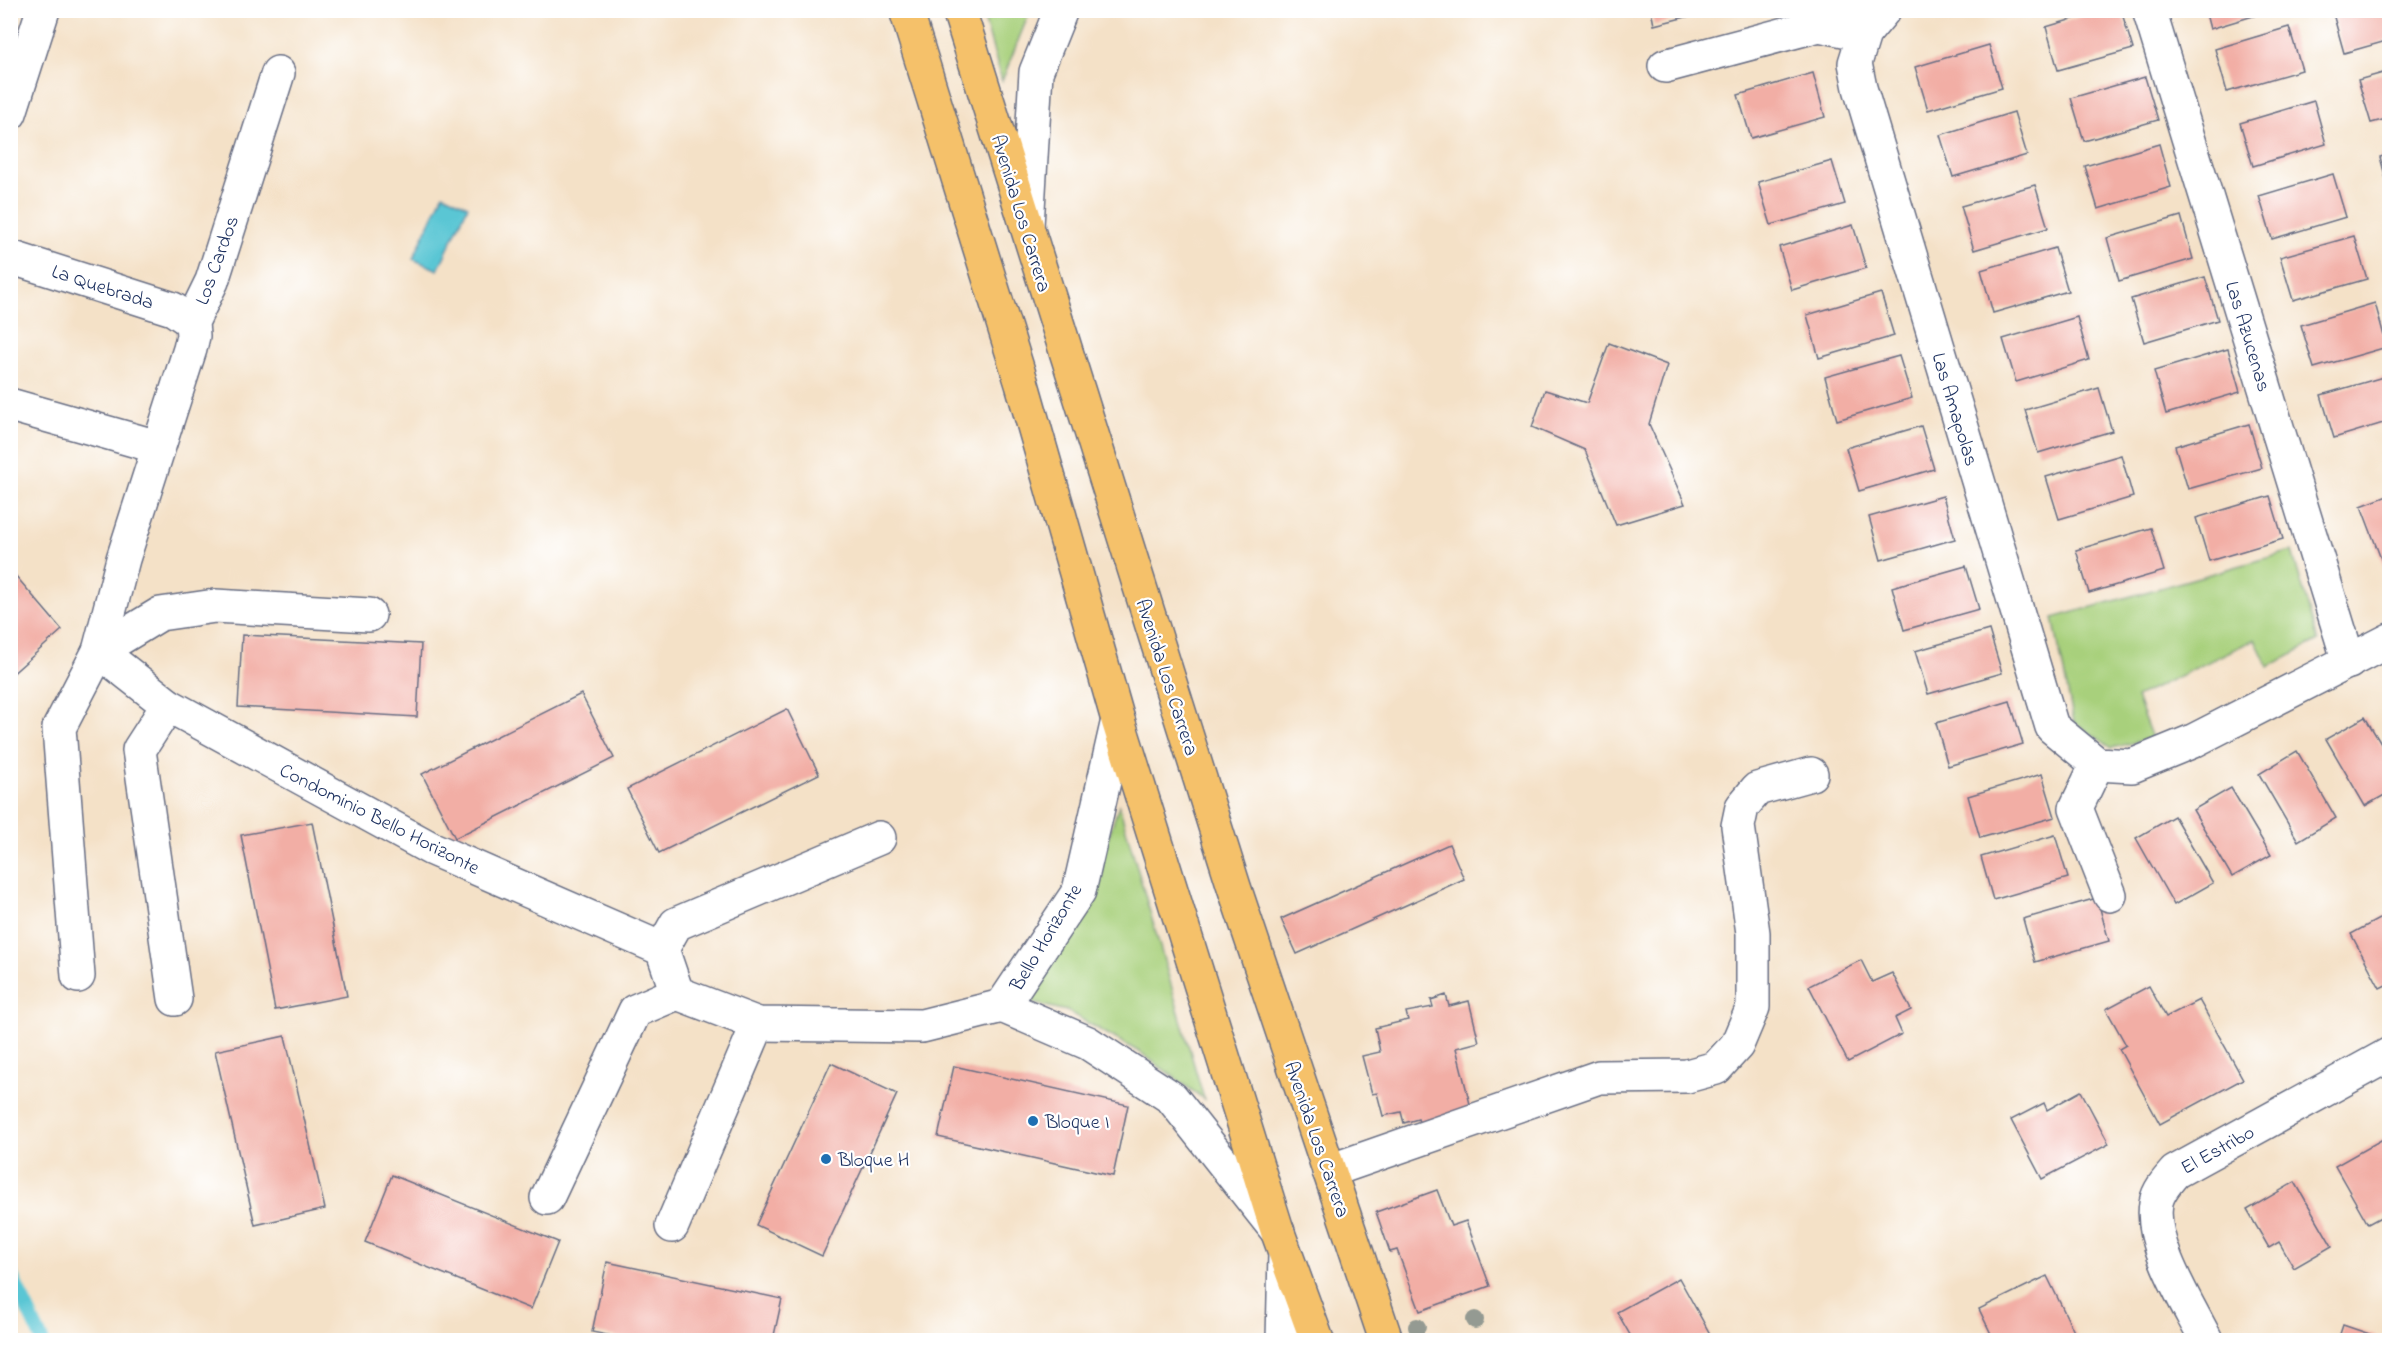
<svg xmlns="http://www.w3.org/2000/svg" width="2400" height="1351" font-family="'Indie Flower',sans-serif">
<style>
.green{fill:#a8d07b;stroke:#62806c;stroke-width:1.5}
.water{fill:#5ac6d4;stroke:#3a7a99;stroke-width:1.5}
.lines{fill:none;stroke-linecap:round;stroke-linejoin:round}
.stream{stroke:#5ac6d4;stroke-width:14}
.building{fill:#f2aea5}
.minor-casing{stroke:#676d83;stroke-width:36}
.major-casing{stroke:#676d83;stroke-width:36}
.minor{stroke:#fff;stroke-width:33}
.major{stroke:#f5c16b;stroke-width:33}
.tree{fill:#949a92}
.poi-dot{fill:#1f6fb2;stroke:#fff;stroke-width:2}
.labels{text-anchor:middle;stroke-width:4.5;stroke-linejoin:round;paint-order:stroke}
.street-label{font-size:20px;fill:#1b2f5e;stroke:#fff}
.poi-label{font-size:20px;fill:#1b2f5e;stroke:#fff;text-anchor:start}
</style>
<rect width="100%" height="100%" fill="#fff"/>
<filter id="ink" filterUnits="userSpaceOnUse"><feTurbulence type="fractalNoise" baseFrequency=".0167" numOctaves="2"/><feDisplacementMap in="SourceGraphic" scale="12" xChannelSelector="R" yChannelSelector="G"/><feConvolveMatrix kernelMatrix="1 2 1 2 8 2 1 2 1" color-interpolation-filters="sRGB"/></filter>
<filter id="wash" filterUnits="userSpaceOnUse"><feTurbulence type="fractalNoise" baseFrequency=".008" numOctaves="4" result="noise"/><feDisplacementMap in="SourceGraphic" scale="24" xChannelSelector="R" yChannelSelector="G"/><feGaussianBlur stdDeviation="1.35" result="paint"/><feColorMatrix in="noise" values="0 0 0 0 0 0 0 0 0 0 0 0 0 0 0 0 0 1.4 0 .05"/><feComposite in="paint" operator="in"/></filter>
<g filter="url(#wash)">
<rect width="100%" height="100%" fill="#f4e1c7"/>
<g class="green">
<path d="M982,11h48l-28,70z"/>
<path d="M2292,551l26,90 -50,26 -13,-28 -119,58 16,41 -40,10 -38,-26 -21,-104z"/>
<path d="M1119,805l85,294 -63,-46 -74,-42 -43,-10 74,-133z"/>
</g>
<path class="water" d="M443,194l25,12 -30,64 -25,-11z"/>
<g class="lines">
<path class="stream" d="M10,1272l32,68"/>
</g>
<g id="blocks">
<g class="building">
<path d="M1651,10h46l1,4 -44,11z"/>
<path d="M2103,10h18l12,39 -75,21 -12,-43z"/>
<path d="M2205,10h65v1l-60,18z"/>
<path d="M2332,10h58v30l-46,13z"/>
<path d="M2289,27l13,43 -75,22 -12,-43z"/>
<path d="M1989,45l13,43 -74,22 -13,-43z"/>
<path d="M2390,71v47l-19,5 -13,-43z"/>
<path d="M1813,73l12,44 -74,21 -13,-43z"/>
<path d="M2145,77l13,43 -74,21 -13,-43z"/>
<path d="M2314,101l12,43 -73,22 -13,-43z"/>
<path d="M2014,112l13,43 -74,22 -13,-42z"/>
<path d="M2159,144l12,43 -73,22 -13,-43z"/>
<path d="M2390,154v35l-1,1 -9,-33z"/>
<path d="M1832,161l13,43 -74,21 -13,-43z"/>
<path d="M2333,174l13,43 -74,22 -13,-43z"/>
<path d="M2035,185l13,43 -74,22 -13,-44z"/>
<path d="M2181,216l12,43 -74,22 -12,-43z"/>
<path d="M1853,225l13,43 -74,22 -13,-43z"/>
<path d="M2354,236l13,43 -74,21 -13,-43z"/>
<path d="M2055,248l13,43 -75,22 -12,-43z"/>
<path d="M2205,277l13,43 -74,22 -13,-43z"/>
<path d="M1881,293l13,43 -75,22 -12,-43z"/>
<path d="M2375,303l12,44 -73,21 -13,-43z"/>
<path d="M2077,317l12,43 -73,22 -13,-43z"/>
<path d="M1609,343l58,22 -18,59 36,80 -69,21 -31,-75 -53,-23 13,-37 42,13z"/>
<path d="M2228,349l12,43 -74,22 -12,-43z"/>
<path d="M1899,356l13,42 -75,22 -12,-43z"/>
<path d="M2390,375v46l-56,17 -13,-43z"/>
<path d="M2099,388l13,43 -74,22 -13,-43z"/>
<path d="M2249,424l13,44 -74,21 -13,-43z"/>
<path d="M1921,426l13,43 -75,22 -13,-43z"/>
<path d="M2121,455l12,42 -74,22 -13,-42z"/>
<path d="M2390,495v85h-1l-28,-74z"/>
<path d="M1943,496l12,43 -74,21 -12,-43z"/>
<path d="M2270,496l13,43 -74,22 -13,-43z"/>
<path d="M2151,528l13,43 -75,22 -13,-43z"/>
<path d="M1966,566l13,43 -75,21 -12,-43z"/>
<path d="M15,575l47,55 -52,46v-97z"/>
<path d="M1989,630l13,43 -74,21 -13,-43z"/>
<path d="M242,635l179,9 -4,73 -179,-10z"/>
<path d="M581,694l33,64 -159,80 -33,-64z"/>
<path d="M2010,701l13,43 -75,22 -12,-43z"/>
<path d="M787,709l32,65 -160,79 -32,-64z"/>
<path d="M2365,717l25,42v33l-25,14 -39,-67z"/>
<path d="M2297,751l39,67 -38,23 -39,-67z"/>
<path d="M2042,774l13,43 -75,21 -12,-42z"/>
<path d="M2231,788l40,67 -39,22 -39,-67z"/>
<path d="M2174,816l39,67 -39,22 -38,-67z"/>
<path d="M312,822l35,174 -72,14 -34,-175z"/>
<path d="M2055,835l13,43 -75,22 -12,-43z"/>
<path d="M1449,844l15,35 -167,75 -16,-35z"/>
<path d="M2097,898l12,43 -74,21 -12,-43z"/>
<path d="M2390,913v70l-10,5 -29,-54z"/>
<path d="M1861,960l11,22 20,-9 19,37 -16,8 7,16 -54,28 -39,-76z"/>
<path d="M2149,986l17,31 33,-17 44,79 -83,45 -41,-75 7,-4 -20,-36z"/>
<path d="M1446,995l3,11 20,-5 10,41 -23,6 17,68 -52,13 -3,-10 -14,4 -3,-11 -18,4 -6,-23 -5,1 -10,-38 18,-4 -5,-24 33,-8 -2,-8 27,-5 -2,-7z"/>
<path d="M285,1036l40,173 -70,16 -40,-174z"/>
<path d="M831,1063l66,31 -75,162 -66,-31z"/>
<path d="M954,1066l174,39 -15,71 -175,-39z"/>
<path d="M2081,1091l28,53 -67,35 -31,-59 33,-17 3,7z"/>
<path d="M2390,1135v77l-22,12 -33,-58z"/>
<path d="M392,1175l166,67 -27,67 -166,-67z"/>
<path d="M2295,1182l37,64 -38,22 -15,-26 -10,6 -22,-38z"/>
<path d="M1437,1190l14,36 15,-5 24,65 -70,25 -23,-61 -7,2 -14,-40z"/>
<path d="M607,1262l175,37 -9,41h-141l-40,-8z"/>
<path d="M2047,1276l31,64h-84l-15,-31z"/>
<path d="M1679,1278l31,56 -12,6h-65l-16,-28z"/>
<path d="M2343,1325l44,15h-49z"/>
</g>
</g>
</g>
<g filter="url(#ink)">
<use href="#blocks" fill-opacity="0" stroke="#676d83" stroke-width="1.5"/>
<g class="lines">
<defs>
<g id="minor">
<path d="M1884,10l-20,24 -9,29 5,25 192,639 45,37 35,2 61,-25 197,-101"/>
<path d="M2149,10l200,652"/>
<path d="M1665,66l154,-41 45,9"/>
<path d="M278,73l-66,208 -20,41 1,14 -3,13 -67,210 -24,92 69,54 262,143 232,101 15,44 81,31 164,2 80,-20"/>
<path d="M10,113l33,-103"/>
<path d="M1027,226l9,-154 25,-62"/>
<path d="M10,257l163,52 19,13"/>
<path d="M10,405l148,42"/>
<path d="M168,705l-29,45 36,249"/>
<path d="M2097,764l-21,44 34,87"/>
<path d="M662,949l14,-25 203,-86"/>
<path d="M78,976l-19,-248 40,-77 61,-37 55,-8 154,9"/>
<path d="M1002,1006l86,37 84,55 106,134"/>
<path d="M1002,1006l77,-115 39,-171"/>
<path d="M1329,1171l270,-94 88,-1 29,-8 21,-23 16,-38v-74l-15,-107 4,-19 15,-18 54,-15"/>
<path d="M547,1198l88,-187 42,-18"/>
<path d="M672,1226l86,-202"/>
<path d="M1283,1340l2,-87"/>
<path d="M2206,1340c-18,-36 -57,-96 -50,-137 2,-12 11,-22 19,-31l215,-118"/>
</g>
<g id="major">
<path d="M906,10l116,374 96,336 160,513 39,107"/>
<path d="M959,10l275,877 152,453"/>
</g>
</defs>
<use href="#minor" class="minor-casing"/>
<use href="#major" class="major-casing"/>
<use href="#minor" class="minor"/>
<use href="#major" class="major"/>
</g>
<g class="tree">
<circle cx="1475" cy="1320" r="9"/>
<circle cx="1417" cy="1327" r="9"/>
</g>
</g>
<g class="poi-dot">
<circle cx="1033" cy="1121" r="6"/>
<circle cx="826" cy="1159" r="6"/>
</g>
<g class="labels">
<g class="street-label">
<text transform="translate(1022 213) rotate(73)" y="7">Avenida Los Carrera</text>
<text transform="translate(216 260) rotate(-70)" y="7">Los Cardos</text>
<text transform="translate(103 286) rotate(18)" y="7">La Quebrada</text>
<text transform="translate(2249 336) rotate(73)" y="7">Las Azucenas</text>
<text transform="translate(1956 409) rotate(73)" y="7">Las Amapolas</text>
<text transform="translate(1168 677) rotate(72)" y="7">Avenida Los Carrera</text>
<text transform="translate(380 818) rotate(27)" y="7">Condominio Bello Horizonte</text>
<text transform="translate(1045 937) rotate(-59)" y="7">Bello Horizonte</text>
<text transform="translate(1318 1139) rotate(71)" y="7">Avenida Los Carrera</text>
<text transform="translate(2217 1149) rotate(-29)" y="7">El Estribo</text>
</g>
<g class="poi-label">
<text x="1045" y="1128">Bloque I</text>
<text x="838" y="1166">Bloque H</text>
</g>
</g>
<rect width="2400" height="1351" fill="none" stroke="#fff" stroke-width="36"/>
</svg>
